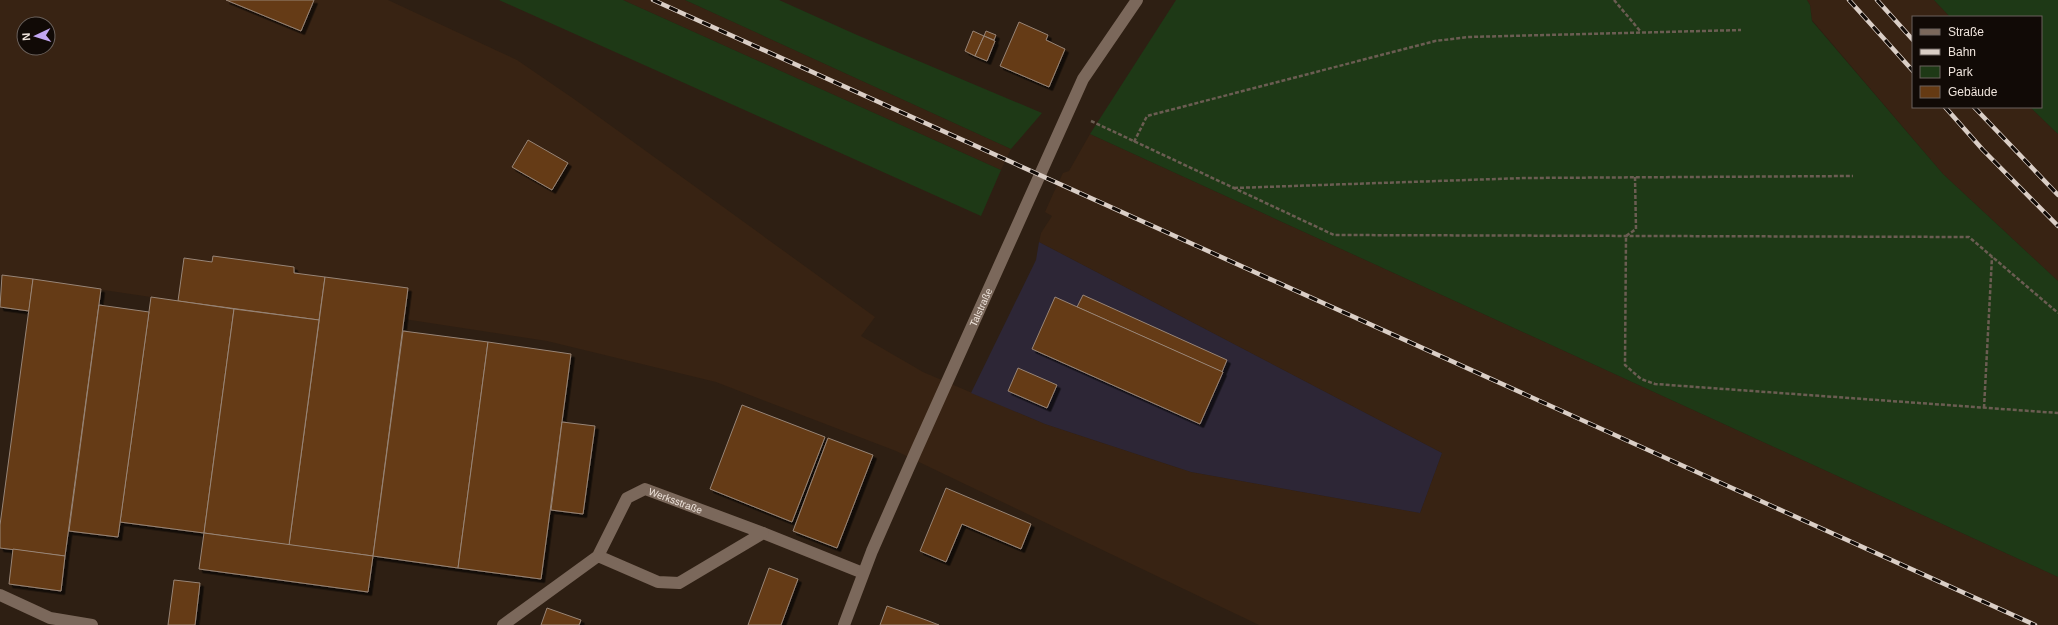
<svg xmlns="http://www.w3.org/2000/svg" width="2058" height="625" font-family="Arial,sans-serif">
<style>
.built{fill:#382313;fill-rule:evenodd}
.industrial{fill:#2d2636}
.green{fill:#1e3916}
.building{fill:#653a13;stroke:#988577;filter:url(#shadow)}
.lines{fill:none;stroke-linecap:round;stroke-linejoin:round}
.path{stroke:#6b5d52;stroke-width:2.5;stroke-dasharray:4 2;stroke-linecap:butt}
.minor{stroke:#7b685b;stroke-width:12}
.rail-casing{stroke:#dacec6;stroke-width:4.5}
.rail{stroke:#110a06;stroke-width:3;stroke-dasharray:9;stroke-linecap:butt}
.labels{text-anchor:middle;stroke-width:3.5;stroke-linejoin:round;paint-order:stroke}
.street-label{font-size:10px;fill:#efe4dc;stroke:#110a06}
</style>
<defs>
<filter id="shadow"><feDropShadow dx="3.5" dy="3.5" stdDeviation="0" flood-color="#0009"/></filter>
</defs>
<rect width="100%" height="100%" fill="#2e1f13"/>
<g class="built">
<path d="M0,0h226l75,31 12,-31h75l129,60 57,39 301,218 -14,19 62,36 122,52 146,48 229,41 22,-60 -403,-211 2,-9 11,-17 -7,-4 8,-18 10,-21 6,-2 21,-37 968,443v48h-799l-363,-174 -180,-69 -169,-41 -143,-22 4,-31 -114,-15v-6l-81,-11 -1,6 -28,-4 -6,43 -176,-26 -2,3zM24,24h24v24h-24z"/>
<path d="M623,0h62l326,149 -10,21z"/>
<path d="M1807,0h127l16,17h-37v90h117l28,27v147l-115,-107 -131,-154 -2,-15z"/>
</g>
<path class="industrial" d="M1039,242l403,211 -22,60 -229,-41 -146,-48 -74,-31 65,-133z"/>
<g class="green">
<path d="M499,0h124l378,170 -20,46z"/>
<path d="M685,0h94l78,35 185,78 -31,36z"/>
<path d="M1176,0h631l3,5 2,16 131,153 115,107v296l-968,-443z"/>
<path d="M1934,0h124v134l-28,-27h11v-90h-91z"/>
</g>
<g class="building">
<path d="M226,0h88l-13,31z"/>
<path d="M1019,22l29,13 -2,5 19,9 -16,38 -49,-21z"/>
<path d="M973,31l11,5 -9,20 -10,-5z"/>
<path d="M986,31l10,4 -2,5 -10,-4z"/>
<path d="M984,36l11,5 -8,20 -12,-5z"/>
<path d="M528,140l40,23 -16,27 -40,-23z"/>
<path d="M213,256l81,11v6l31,4 -6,43 -141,-19 6,-43 28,4z"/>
<path d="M2,275l31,4 -4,32 -29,-4z"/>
<path d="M325,277l83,11 -35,268 -84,-11z"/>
<path d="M33,279l68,10 -36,267 -65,-8v-23z"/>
<path d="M1083,295l144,65 -5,12 -145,-65z"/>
<path d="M151,297l83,12 -30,224 -84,-11z"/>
<path d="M1055,297l168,75 -23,52 -168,-75z"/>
<path d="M99,305l50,7 -31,225 -49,-6z"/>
<path d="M234,309l85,11 -30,225 -85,-12z"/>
<path d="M403,331l85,11 -30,226 -85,-12z"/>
<path d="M488,342l83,12 -30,225 -83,-11z"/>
<path d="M1018,368l39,17 -10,23 -39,-17z"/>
<path d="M742,405l83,32 -33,85 -82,-33z"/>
<path d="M562,422l33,4 -12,88 -32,-4z"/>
<path d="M828,438l45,17 -36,93 -44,-17z"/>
<path d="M946,488l85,36 -10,25 -59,-25 -16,38 -26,-11z"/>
<path d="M204,533l169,23 -5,36 -169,-23z"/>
<path d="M13,549l52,7 -4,35 -52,-7z"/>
<path d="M769,568l29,11 -17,46h-33z"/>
<path d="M174,580l26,3 -5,42h-27z"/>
<path d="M887,606l39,14 13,5h-59z"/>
<path d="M547,608l34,12 -2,5h-38z"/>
</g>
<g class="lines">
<g class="path">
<path d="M1614,0l27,32"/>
<path d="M1091,121l243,114 635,2 89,76"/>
<path d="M1134,142l13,-26 288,-75 33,-4 273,-7"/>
<path d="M1635,177l1,52 -10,7 -1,129 16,14 14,5 403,29"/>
<path d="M1234,188l291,-10 328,-2"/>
<path d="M1984,408l8,-151"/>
</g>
<g class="minor">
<path d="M763,533l100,40"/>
<path d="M0,595l50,23 42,7"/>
<path id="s1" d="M503,625l95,-69 29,-58 18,-9 118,44 -84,50 -21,-1 -60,-26"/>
<path id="s2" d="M844,625l28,-74 44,-100 167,-372 54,-79"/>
</g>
<defs>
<g id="rail">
<path d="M653,0l1382,625"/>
<path d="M1849,0l64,71"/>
<path d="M1877,0l36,40"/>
<path d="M1945,107l38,43 75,76"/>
<path d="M1974,107l84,88"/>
</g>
</defs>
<use href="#rail" class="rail-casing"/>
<use href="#rail" class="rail"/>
</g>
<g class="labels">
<g class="street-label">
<text dy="4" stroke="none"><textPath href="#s2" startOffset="346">Talstraße</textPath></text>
<text dy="4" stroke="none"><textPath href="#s1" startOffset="235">Werksstraße</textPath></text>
</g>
</g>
<rect x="1912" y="16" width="130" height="92" fill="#110a06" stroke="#6a615c"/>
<rect x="1920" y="29" width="20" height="6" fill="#7b685b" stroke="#6a615c"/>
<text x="1948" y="36" font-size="12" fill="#efe4dc">Straße</text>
<rect x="1920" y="49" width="20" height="6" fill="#dacec6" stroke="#6a615c"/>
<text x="1948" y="56" font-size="12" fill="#efe4dc">Bahn</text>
<rect x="1920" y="66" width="20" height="12" fill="#1e3916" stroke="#6a615c"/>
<text x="1948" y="76" font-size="12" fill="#efe4dc">Park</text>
<rect x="1920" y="86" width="20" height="12" fill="#653a13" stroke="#6a615c"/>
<text x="1948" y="96" font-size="12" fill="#efe4dc">Gebäude</text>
<g transform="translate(36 36) rotate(266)"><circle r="19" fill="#110a06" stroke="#6a615c"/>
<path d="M0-3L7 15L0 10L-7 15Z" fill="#c2a7f2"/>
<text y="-6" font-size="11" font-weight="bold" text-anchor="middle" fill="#efe4dc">N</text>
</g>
</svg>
